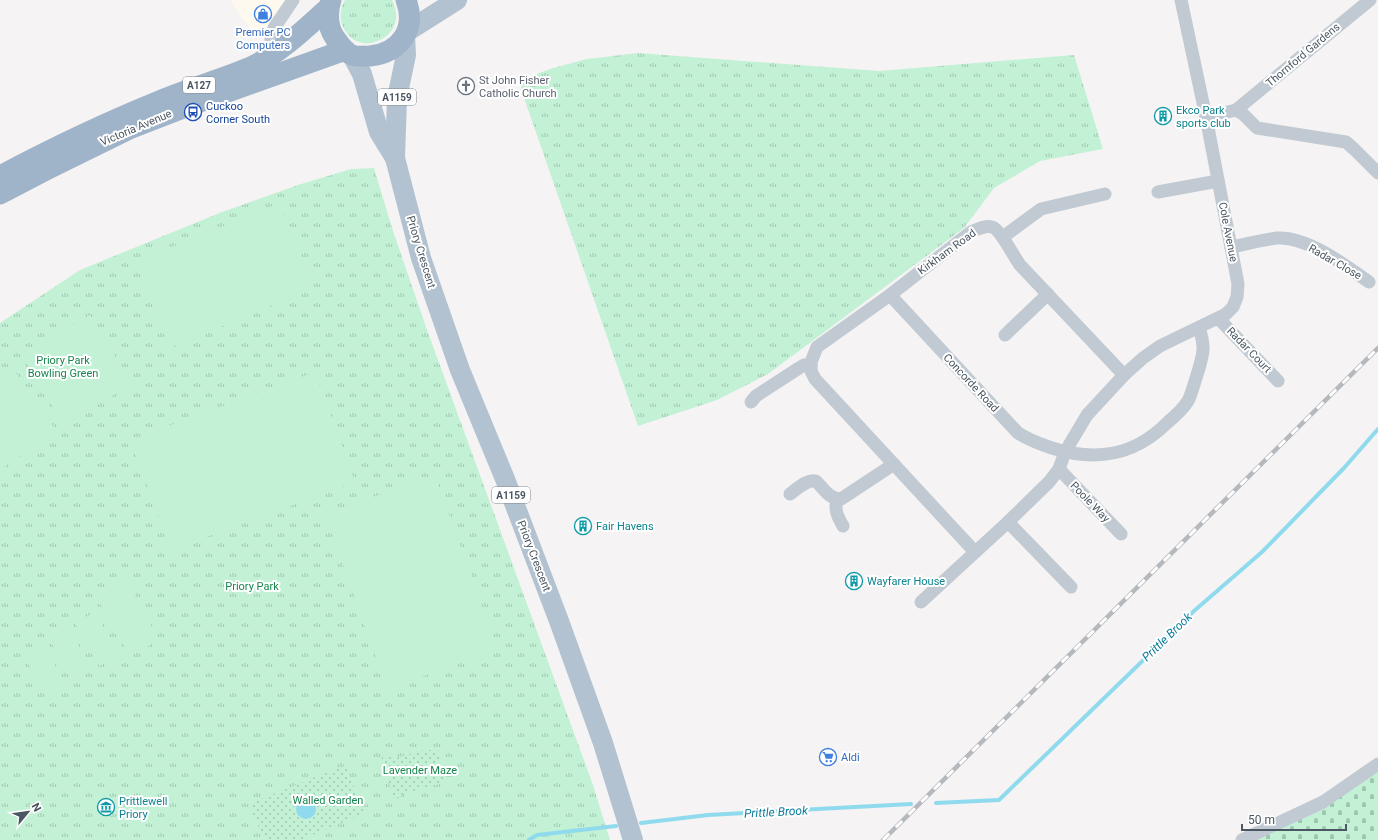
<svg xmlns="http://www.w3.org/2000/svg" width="1378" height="840" viewBox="0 0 1378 840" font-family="Roboto,sans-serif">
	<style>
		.commercial { fill: #fdf9ef }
		.grass { fill: url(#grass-tufts) }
		.cemetery { fill: url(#cemetery-stones) }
		.garden { fill: url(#garden-dots) }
		.pitch { fill: #c3f1d5 }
		.water { fill: #90daee }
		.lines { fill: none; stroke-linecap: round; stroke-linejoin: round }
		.stream { stroke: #90daee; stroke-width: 4 }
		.minor { stroke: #c1cad2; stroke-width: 13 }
		.primary { stroke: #b3c2d1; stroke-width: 20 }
		.trunk { stroke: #9fb4c9; stroke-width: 21 }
		.rail-casing { stroke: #b5b8bd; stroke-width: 4.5 }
		.rail { stroke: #fff; stroke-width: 3; stroke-dasharray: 9; stroke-linecap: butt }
		.labels { text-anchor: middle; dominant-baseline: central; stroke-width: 4; stroke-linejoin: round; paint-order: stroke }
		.shield { fill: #fff; stroke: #808990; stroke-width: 1 }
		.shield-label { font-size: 10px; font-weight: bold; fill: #4a5661 }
		.shop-label { font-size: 11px; fill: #366cbe; stroke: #fff }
		.street-label { font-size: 11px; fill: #4a5661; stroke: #fff }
		.worship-label { font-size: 11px; fill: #5b616d; stroke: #fff; text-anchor: start }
		.transit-label { font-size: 11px; fill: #164399; stroke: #fff; text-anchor: start }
		.culture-label { font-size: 11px; fill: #0d838f; stroke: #fff; text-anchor: start }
		.park-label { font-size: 11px; fill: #17864f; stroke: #fff }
		.water-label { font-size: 12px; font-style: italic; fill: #0c7c9b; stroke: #fff }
	</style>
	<defs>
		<pattern id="grass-tufts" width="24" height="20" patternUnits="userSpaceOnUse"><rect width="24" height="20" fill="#c3f1d5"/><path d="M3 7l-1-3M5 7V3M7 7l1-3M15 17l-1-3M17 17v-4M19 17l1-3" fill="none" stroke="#a0c6b0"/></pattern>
		<pattern id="cemetery-stones" width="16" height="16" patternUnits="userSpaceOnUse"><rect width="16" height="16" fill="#c3f1d5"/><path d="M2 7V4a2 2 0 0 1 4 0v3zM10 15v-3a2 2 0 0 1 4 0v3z" fill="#a0c6b0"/></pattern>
		<pattern id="garden-dots" width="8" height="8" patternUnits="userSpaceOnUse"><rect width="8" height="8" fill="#c3f1d5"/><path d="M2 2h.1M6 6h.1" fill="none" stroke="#a0c6b0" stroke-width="1.8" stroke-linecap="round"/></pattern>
	</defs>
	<rect width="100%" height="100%" fill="#f5f3f3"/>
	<!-- commercial -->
	<path class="commercial" d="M230,0H286L263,36L258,37L241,17Z"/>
	<!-- grass -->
	<g class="grass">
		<path d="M345,0H392C412,38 355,62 342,24C339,16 341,7 345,0Z"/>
		<path d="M638,53L879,71L1074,55L1103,149L1040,161L994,188L964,228L768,374L717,400L638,426L522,92L520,80L553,68L587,59Z"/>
		<path d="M374,168L393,231L426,327L593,785L610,840H0V323L80,270L222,212L298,185L351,169Z"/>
	</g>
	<!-- cemetery -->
	<path class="cemetery" d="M1378,764V840H1242Z"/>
	<!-- garden -->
	<g class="garden">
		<path d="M424,750H437L441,756L438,760L440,772L448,778L444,783L405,793L394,801L381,755L396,758Z"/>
		<path d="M345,765L365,813L300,840H264L249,804Z"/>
	</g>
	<!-- pitch -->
	<g class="pitch">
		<path d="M279,203L314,288L170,348L135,262Z"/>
		<path d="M90,315L132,384L64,425L22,356Z"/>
		<path d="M11,366L56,430L0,470V374Z"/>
		<path d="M315,372L355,482L171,550L130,440Z"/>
		<path d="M435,475L498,650L387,689L325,514Z"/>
		<path d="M126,579L159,640L130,656L96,596Z"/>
		<path d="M95,612L119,655L99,666L75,623Z"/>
		<path d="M68,627L93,670L73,681L49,638Z"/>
		<path d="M42,642L66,684L47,696L22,653Z"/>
	</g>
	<!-- water -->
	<circle class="water" cx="306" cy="809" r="10"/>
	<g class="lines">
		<!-- stream -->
		<g class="stream">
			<path d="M936,803L999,800L1194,611L1262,552L1344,468L1378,429"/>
			<path d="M641,823L708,815L911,804"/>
			<path d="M529,840L537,835L616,826"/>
		</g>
		<!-- minor -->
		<g class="minor">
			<path d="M1181,0L1206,117L1236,110L1243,114L1257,128L1346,142L1354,149L1378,173"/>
			<path d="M280,50L271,39L274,28L293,0"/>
			<path d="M1236,110L1370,0"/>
			<path d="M1158,192L1218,181"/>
			<path d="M1003,237L1041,209L1105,194"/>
			<path d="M1231,247C1246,244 1262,240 1277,238C1307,236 1345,265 1369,282"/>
			<path d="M890,295L1018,433C1029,440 1040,444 1052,448C1096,462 1134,456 1167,423C1174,417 1183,409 1188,401C1192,393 1194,384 1197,375C1203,355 1206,348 1199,328"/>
			<path d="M1219,319L1278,381"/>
			<path d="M1005,335L1048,294"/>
			<path d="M751,402L756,396L799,368L804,365H811"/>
			<path d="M1059,469L1121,534"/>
			<path d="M790,494C797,489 807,479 816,481C824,489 829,499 841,499L894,464"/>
			<path d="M837,499C834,511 838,517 843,526"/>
			<path d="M1008,522L1071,587"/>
			<path d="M975,552L815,379L811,371V362L817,347L890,295L971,232C978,229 985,225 992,227C1000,229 1014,257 1020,265L1124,375"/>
			<path d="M921,602L1008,522L1049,482L1059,469L1065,452L1087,415L1124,375L1143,358L1160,346L1226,314L1233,307L1237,297L1238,284L1206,117"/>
			<path d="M1242,840L1323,802L1378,764"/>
		</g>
		<!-- primary -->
		<g class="primary">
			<path d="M408,31L457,0"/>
			<path d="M405,36L406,55L397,98L395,158L421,258L460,370L505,479L559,621L603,743L633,840"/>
			<path d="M352,55L362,74L379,132L395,158"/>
		</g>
		<!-- trunk -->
		<g class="trunk">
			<path d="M331,0C327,13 327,26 335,38C340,44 344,52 352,55C357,57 364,56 370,56C400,53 417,29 406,0"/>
			<path d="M0,176C51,149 103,124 157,102C187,89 220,80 251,67C280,53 304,30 328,8"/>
			<path d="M0,194L48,169L129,129L191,105L345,50"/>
		</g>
		<!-- rail casing -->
		<g class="rail-casing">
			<path id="rail" d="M883,840L1378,348"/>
		</g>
		<!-- rail -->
		<use href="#rail" class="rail"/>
	</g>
	<!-- icons -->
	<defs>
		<g id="shop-ring" transform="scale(0.9)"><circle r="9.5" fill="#fff" stroke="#3f7fe0" stroke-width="1.5"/><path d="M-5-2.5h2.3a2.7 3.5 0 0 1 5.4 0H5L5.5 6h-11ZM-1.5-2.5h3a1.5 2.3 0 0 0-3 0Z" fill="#3f7fe0"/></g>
		<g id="church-ring" transform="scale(0.9)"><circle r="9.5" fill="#fff" stroke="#6b7280" stroke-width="1.5"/><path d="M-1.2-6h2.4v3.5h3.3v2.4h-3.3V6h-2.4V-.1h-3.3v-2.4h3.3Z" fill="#6b7280"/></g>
		<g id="bus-ring" transform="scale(0.9)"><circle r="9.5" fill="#fff" stroke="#1a4fb4" stroke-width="1.5"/><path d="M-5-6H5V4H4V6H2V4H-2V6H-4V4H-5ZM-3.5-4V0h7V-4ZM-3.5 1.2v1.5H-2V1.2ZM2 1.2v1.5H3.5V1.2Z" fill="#1a4fb4"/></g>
		<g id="building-ring" transform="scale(0.9)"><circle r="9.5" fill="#fff" stroke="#0f9aa8" stroke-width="1.5"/><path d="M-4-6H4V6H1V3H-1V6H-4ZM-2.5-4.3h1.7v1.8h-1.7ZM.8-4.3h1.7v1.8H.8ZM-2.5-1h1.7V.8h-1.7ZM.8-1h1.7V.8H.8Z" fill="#0f9aa8"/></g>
		<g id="supermarket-ring" transform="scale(0.9)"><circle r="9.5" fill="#fff" stroke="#3f7fe0" stroke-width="1.5"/><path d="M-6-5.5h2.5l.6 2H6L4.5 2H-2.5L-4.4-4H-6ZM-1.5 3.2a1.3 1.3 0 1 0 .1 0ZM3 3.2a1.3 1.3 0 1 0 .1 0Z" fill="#3f7fe0"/></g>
		<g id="museum-ring" transform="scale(0.9)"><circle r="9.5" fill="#fff" stroke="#0f9aa8" stroke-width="1.5"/><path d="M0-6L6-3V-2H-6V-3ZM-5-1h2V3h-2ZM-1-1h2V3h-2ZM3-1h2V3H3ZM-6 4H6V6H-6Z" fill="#0f9aa8"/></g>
	</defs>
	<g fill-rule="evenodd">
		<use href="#shop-ring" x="263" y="14"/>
		<use href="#church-ring" x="466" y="86"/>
		<use href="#bus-ring" x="193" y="112"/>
		<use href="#building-ring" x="1163" y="116"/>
		<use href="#building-ring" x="583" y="526"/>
		<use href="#building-ring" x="854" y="581"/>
		<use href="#supermarket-ring" x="828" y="757"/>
		<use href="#museum-ring" x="106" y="807"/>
	</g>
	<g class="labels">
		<!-- shield labels -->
		<g class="shield">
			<rect x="183" y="77" width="32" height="16" rx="3"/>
			<rect x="378" y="89" width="38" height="16" rx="3"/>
			<rect x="492" y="487" width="38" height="16" rx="3"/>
		</g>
		<g class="shield-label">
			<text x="199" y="85">A127</text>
			<text x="397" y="97">A1159</text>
			<text x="511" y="495">A1159</text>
		</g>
		<!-- shop labels -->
		<g class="shop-label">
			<text x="263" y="32">Premier PC<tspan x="263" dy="13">Computers</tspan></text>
			<text x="841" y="757" text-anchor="start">Aldi</text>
		</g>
		<!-- street labels -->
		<g class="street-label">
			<text transform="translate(1303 55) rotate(-40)">Thornford Gardens</text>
			<text transform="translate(136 128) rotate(-23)">Victoria Avenue</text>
			<text transform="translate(1228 232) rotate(79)">Cole Avenue</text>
			<text transform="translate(421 252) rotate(73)">Priory Crescent</text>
			<text transform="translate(947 252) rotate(-36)">Kirkham Road</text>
			<text transform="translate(1335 262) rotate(30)">Radar Close</text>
			<text transform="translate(1249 350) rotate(46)">Radar Court</text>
			<text transform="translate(971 383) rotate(47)">Concorde Road</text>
			<text transform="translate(1090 502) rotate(46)">Poole Way</text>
			<text transform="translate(534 556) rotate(69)">Priory Crescent</text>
		</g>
		<!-- worship labels -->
		<g class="worship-label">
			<text x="479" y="80">St John Fisher<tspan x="479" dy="13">Catholic Church</tspan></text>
		</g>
		<!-- transit labels -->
		<g class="transit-label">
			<text x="206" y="106">Cuckoo<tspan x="206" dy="13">Corner South</tspan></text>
		</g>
		<!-- culture labels -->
		<g class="culture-label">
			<text x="1176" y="110">Ekco Park<tspan x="1176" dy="13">sports club</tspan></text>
			<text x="596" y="526">Fair Havens</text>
			<text x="867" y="581">Wayfarer House</text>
			<text x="119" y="801">Prittlewell<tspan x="119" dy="13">Priory</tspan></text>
		</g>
		<!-- park labels -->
		<g class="park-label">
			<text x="63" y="360">Priory Park<tspan x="63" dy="13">Bowling Green</tspan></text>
			<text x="252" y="586">Priory Park</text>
			<text x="420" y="770">Lavender Maze</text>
			<text x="328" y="800">Walled Garden</text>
		</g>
		<!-- water labels -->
		<g class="water-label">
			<text transform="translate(1167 637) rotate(-44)">Prittle Brook</text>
			<text transform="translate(776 812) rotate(-3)">Prittle Brook</text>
		</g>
	</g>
	<!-- north arrow -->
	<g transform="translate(28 812) rotate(61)" stroke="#ffffff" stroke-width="3" paint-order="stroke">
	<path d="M0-3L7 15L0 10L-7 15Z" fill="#4a5661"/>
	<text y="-6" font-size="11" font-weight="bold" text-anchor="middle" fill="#4a5661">N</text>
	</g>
	<!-- scale -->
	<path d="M1242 824v6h104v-6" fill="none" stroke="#4a5661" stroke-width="2"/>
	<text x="1248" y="824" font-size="12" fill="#4a5661" stroke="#ffffff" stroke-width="3" paint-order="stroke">50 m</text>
</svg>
